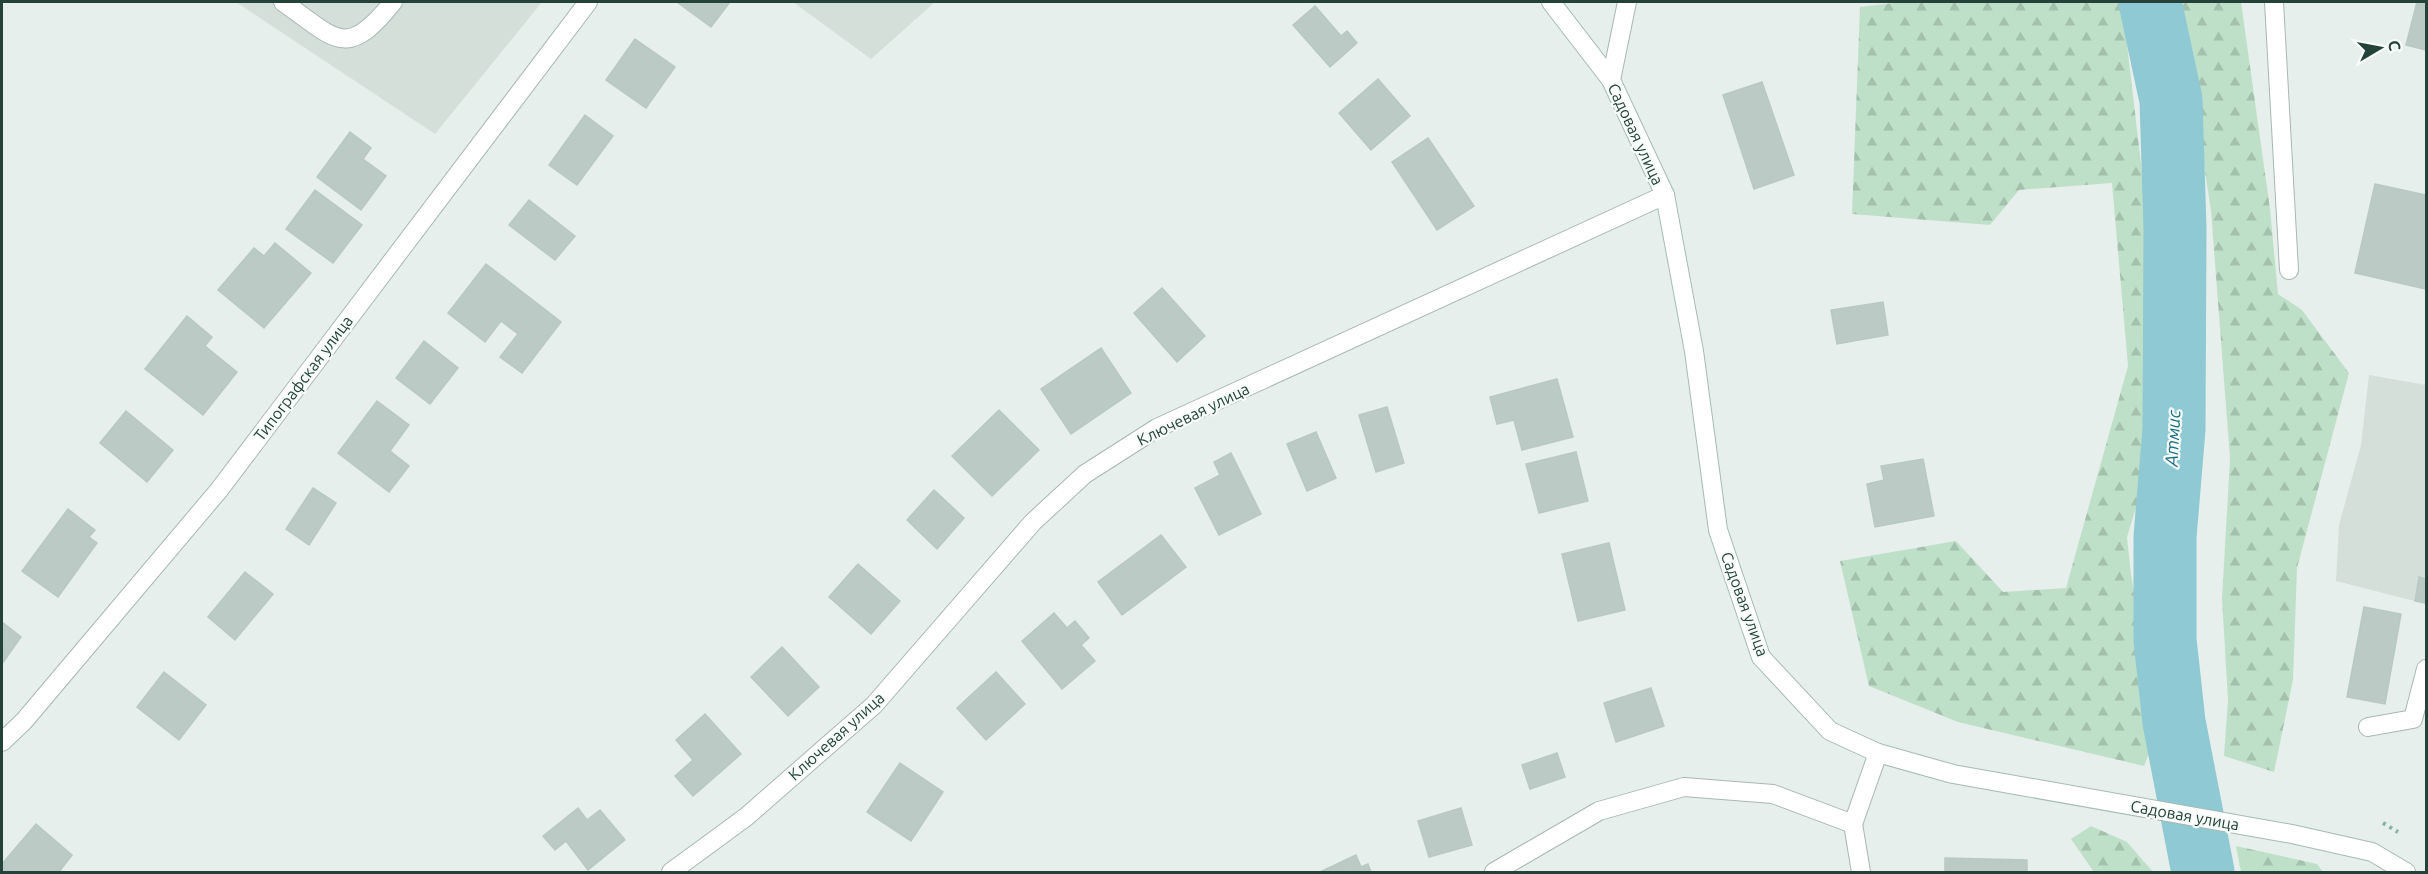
<svg xmlns="http://www.w3.org/2000/svg" width="2428" height="874" viewBox="0 0 2428 874" font-family="Ubuntu,sans-serif">
	<style>
		.built { fill: #d4dfda }
		.forest { fill: url(#forest-firs) }
		.lines { fill: none; stroke-linecap: round; stroke-linejoin: round }
		.river { stroke: #8ec9d4; stroke-width: 63 }
		.building { fill: #bbcac4; stroke: #b8c9c2; stroke-width: 1.5 }
		.service-casing { stroke: #a8b8b2; stroke-width: 20 }
		.minor-casing { stroke: #a8b8b2; stroke-width: 20 }
		.secondary-casing { stroke: #a4bbb3; stroke-width: 20 }
		.path { stroke: #86b3a5; stroke-width: 4; stroke-dasharray: 3 4.5; stroke-linecap: butt }
		.service { stroke: #fff; stroke-width: 18 }
		.minor { stroke: #fff; stroke-width: 18 }
		.secondary { stroke: #fff; stroke-width: 18 }
		.labels { text-anchor: middle; dominant-baseline: central; stroke-width: 4.5; stroke-linejoin: round; paint-order: stroke }
		.street-label { font-size: 16px; fill: #24423a; stroke: #f7fbf9 }
		.water-label { font-size: 18px; font-style: italic; fill: #1c6f80; stroke: #f7fbf9 }
	</style>
	<defs>
		<pattern id="forest-firs" width="22" height="20" patternUnits="userSpaceOnUse" patternTransform="scale(1.5)"><rect width="22" height="20" fill="#bfe0c8"/><path d="M5 1l3.5 6h-7zM16 11l3.5 6h-7z" fill="#a4c1ad"/></pattern>
	</defs>
	<rect width="100%" height="100%" fill="#e6efeb"/>
	<!-- built -->
	<g class="built">
		<path d="M236,2H542L435,134Z"/>
		<path d="M793,2H935L871,59Z"/>
		<path d="M2369,375L2426,385V604L2336,581L2339,525L2361,445Z"/>
	</g>
	<!-- forest -->
	<g class="forest">
		<path d="M1901,2H2122L2151,249L2161,394L2153,452L2127,537L2131,575L2160,725L2144,766L1958,722L1869,686L1840,561L1956,541L2003,592L2066,588L2128,366L2112,183L2019,190L1990,225L1852,214L1860,7Z"/>
		<path d="M2179,2H2241L2270,209L2278,294L2302,310L2349,373L2297,568L2293,680L2274,772L2224,756L2228,700L2222,599L2230,458L2211,211Z"/>
		<path d="M2091,826L2127,842L2153,872H2094L2071,839Z"/>
		<path d="M2236,846L2317,864L2323,872H2241Z"/>
	</g>
	<g class="lines">
		<!-- river -->
		<path class="river" d="M2150,2L2171,100L2175,229L2174,429L2165,537V640L2174,722L2203,872"/>
	</g>
	<!-- building -->
	<g class="building">
		<path d="M677,2H730L711,27Z"/>
		<path d="M2417,2H2426V50L2406,45Z"/>
		<path d="M1315,6L1341,36L1347,31L1357,43L1330,67L1293,25Z"/>
		<path d="M635,39L675,67L646,108L606,80Z"/>
		<path d="M1378,79L1410,116L1371,150L1339,113Z"/>
		<path d="M1762,82L1794,175L1754,189L1723,95Z"/>
		<path d="M585,115L613,136L577,185L549,165Z"/>
		<path d="M350,132L371,148L363,159L386,176L361,210L317,177Z"/>
		<path d="M1428,138L1474,206L1437,230L1392,162Z"/>
		<path d="M2375,184L2426,195V289L2355,273Z"/>
		<path d="M315,190L362,225L333,263L286,229Z"/>
		<path d="M529,200L575,236L555,260L509,225Z"/>
		<path d="M275,243L311,273L264,328L218,290L254,248L264,256Z"/>
		<path d="M486,264L561,322L522,373L500,357L518,334L501,321L485,342L448,313Z"/>
		<path d="M1162,288L1205,336L1177,362L1134,313Z"/>
		<path d="M1883,302L1888,335L1837,344L1831,310Z"/>
		<path d="M187,316L212,337L205,346L237,372L203,415L145,369Z"/>
		<path d="M424,341L458,368L430,404L396,378Z"/>
		<path d="M1101,348L1131,393L1071,434L1041,389Z"/>
		<path d="M1557,379L1573,437L1522,450L1514,420L1497,424L1490,397Z"/>
		<path d="M377,401L409,425L390,451L409,466L389,492L338,453Z"/>
		<path d="M1387,407L1404,463L1376,472L1359,415Z"/>
		<path d="M999,410L1039,450L992,496L952,456Z"/>
		<path d="M126,411L173,450L147,482L100,443Z"/>
		<path d="M1316,432L1336,478L1307,491L1287,444Z"/>
		<path d="M1576,452L1588,501L1539,513L1526,464Z"/>
		<path d="M1231,453L1261,514L1219,535L1195,488L1220,475L1214,462Z"/>
		<path d="M1923,459L1934,516L1875,527L1867,484L1884,480L1881,466Z"/>
		<path d="M313,488L336,503L309,545L286,529Z"/>
		<path d="M934,490L964,518L937,549L907,520Z"/>
		<path d="M68,509L95,530L89,537L97,543L58,597L22,571Z"/>
		<path d="M1161,535L1186,567L1122,615L1098,582Z"/>
		<path d="M1609,543L1625,610L1578,621L1562,554Z"/>
		<path d="M858,564L900,601L871,634L829,597Z"/>
		<path d="M245,572L273,594L235,640L208,617Z"/>
		<path d="M2419,577L2426,579V603L2415,601Z"/>
		<path d="M2364,607L2401,614L2385,704L2347,697Z"/>
		<path d="M1054,613L1067,628L1075,621L1089,638L1081,645L1095,661L1062,689L1022,641Z"/>
		<path d="M2,622L21,637L2,664Z"/>
		<path d="M782,647L819,687L788,716L751,677Z"/>
		<path d="M164,672L206,705L179,740L137,707Z"/>
		<path d="M996,672L1025,704L986,740L957,708Z"/>
		<path d="M1651,688L1664,726L1616,742L1604,703Z"/>
		<path d="M705,714L741,754L693,796L675,776L693,760L676,740Z"/>
		<path d="M1557,753L1565,777L1530,789L1522,765Z"/>
		<path d="M900,763L943,792L911,841L867,812Z"/>
		<path d="M578,808L587,820L600,810L625,840L588,870L566,841L555,850L543,836Z"/>
		<path d="M1461,808L1472,845L1429,857L1418,821Z"/>
		<path d="M36,824L72,855L59,872H2V864Z"/>
		<path d="M1356,855L1361,867L1368,864L1371,872H1320Z"/>
		<path d="M1945,858L2027,860V872H1945Z"/>
	</g>
	<g class="lines">
		<!-- service casing -->
		<g class="service-casing">
			<g id="service">
				<path d="M283,2C336,39 346,61 393,2"/>
				<path d="M2274,2L2289,270"/>
				<path d="M2368,727L2413,719L2426,669"/>
			</g>
		</g>
		<!-- minor casing -->
		<g class="minor-casing">
			<g id="minor">
				<path d="M1611,80L1627,2"/>
				<path d="M2,742L24,721L219,490L588,2"/>
				<path d="M1853,824L1861,872"/>
				<path d="M671,872L746,817L874,705L1033,522L1085,474L1157,428L1665,195"/>
				<path d="M1494,872L1599,811L1684,787L1773,794L1853,824L1878,753"/>
			</g>
		</g>
		<!-- secondary casing -->
		<g class="secondary-casing">
			<path id="secondary" d="M1551,2L1611,80L1665,195L1694,351L1718,530L1761,657L1830,731L1878,753L1953,774L2292,834L2372,852L2406,872"/>
		</g>
		<!-- path -->
		<path class="path" d="M2383,823L2398,832"/>
		<!-- service -->
		<use href="#service" class="service"/>
		<!-- minor -->
		<use href="#minor" class="minor"/>
		<!-- secondary -->
		<use href="#secondary" class="secondary"/>
	</g>
	<g class="labels">
		<!-- street labels -->
		<g class="street-label">
			<text transform="translate(1636 134) rotate(65)">Садовая улица</text>
			<text transform="translate(303 378) rotate(-53)">Типографская улица</text>
			<text transform="translate(1193 414) rotate(-26)">Ключевая улица</text>
			<text transform="translate(1745 604) rotate(70)">Садовая улица</text>
			<text transform="translate(836 736) rotate(-42)">Ключевая улица</text>
			<text transform="translate(2185 815) rotate(10)">Садовая улица</text>
		</g>
		<!-- water labels -->
		<g class="water-label">
			<text transform="translate(2172 438) rotate(-87)">Атмис</text>
		</g>
	</g>
	<!-- border -->
	<rect width="2428" height="874" fill="none" stroke="#24423a" stroke-width="6"/>
	<!-- north arrow -->
	<g transform="translate(2380 48) rotate(80)" stroke="#f7fbf9" stroke-width="4.5" paint-order="stroke">
	<path d="M0-4.5L10 22L0 15L-10 22Z" fill="#24423a"/>
	<text y="-9" font-size="16" font-weight="bold" text-anchor="middle" fill="#24423a">С</text>
	</g>
</svg>
